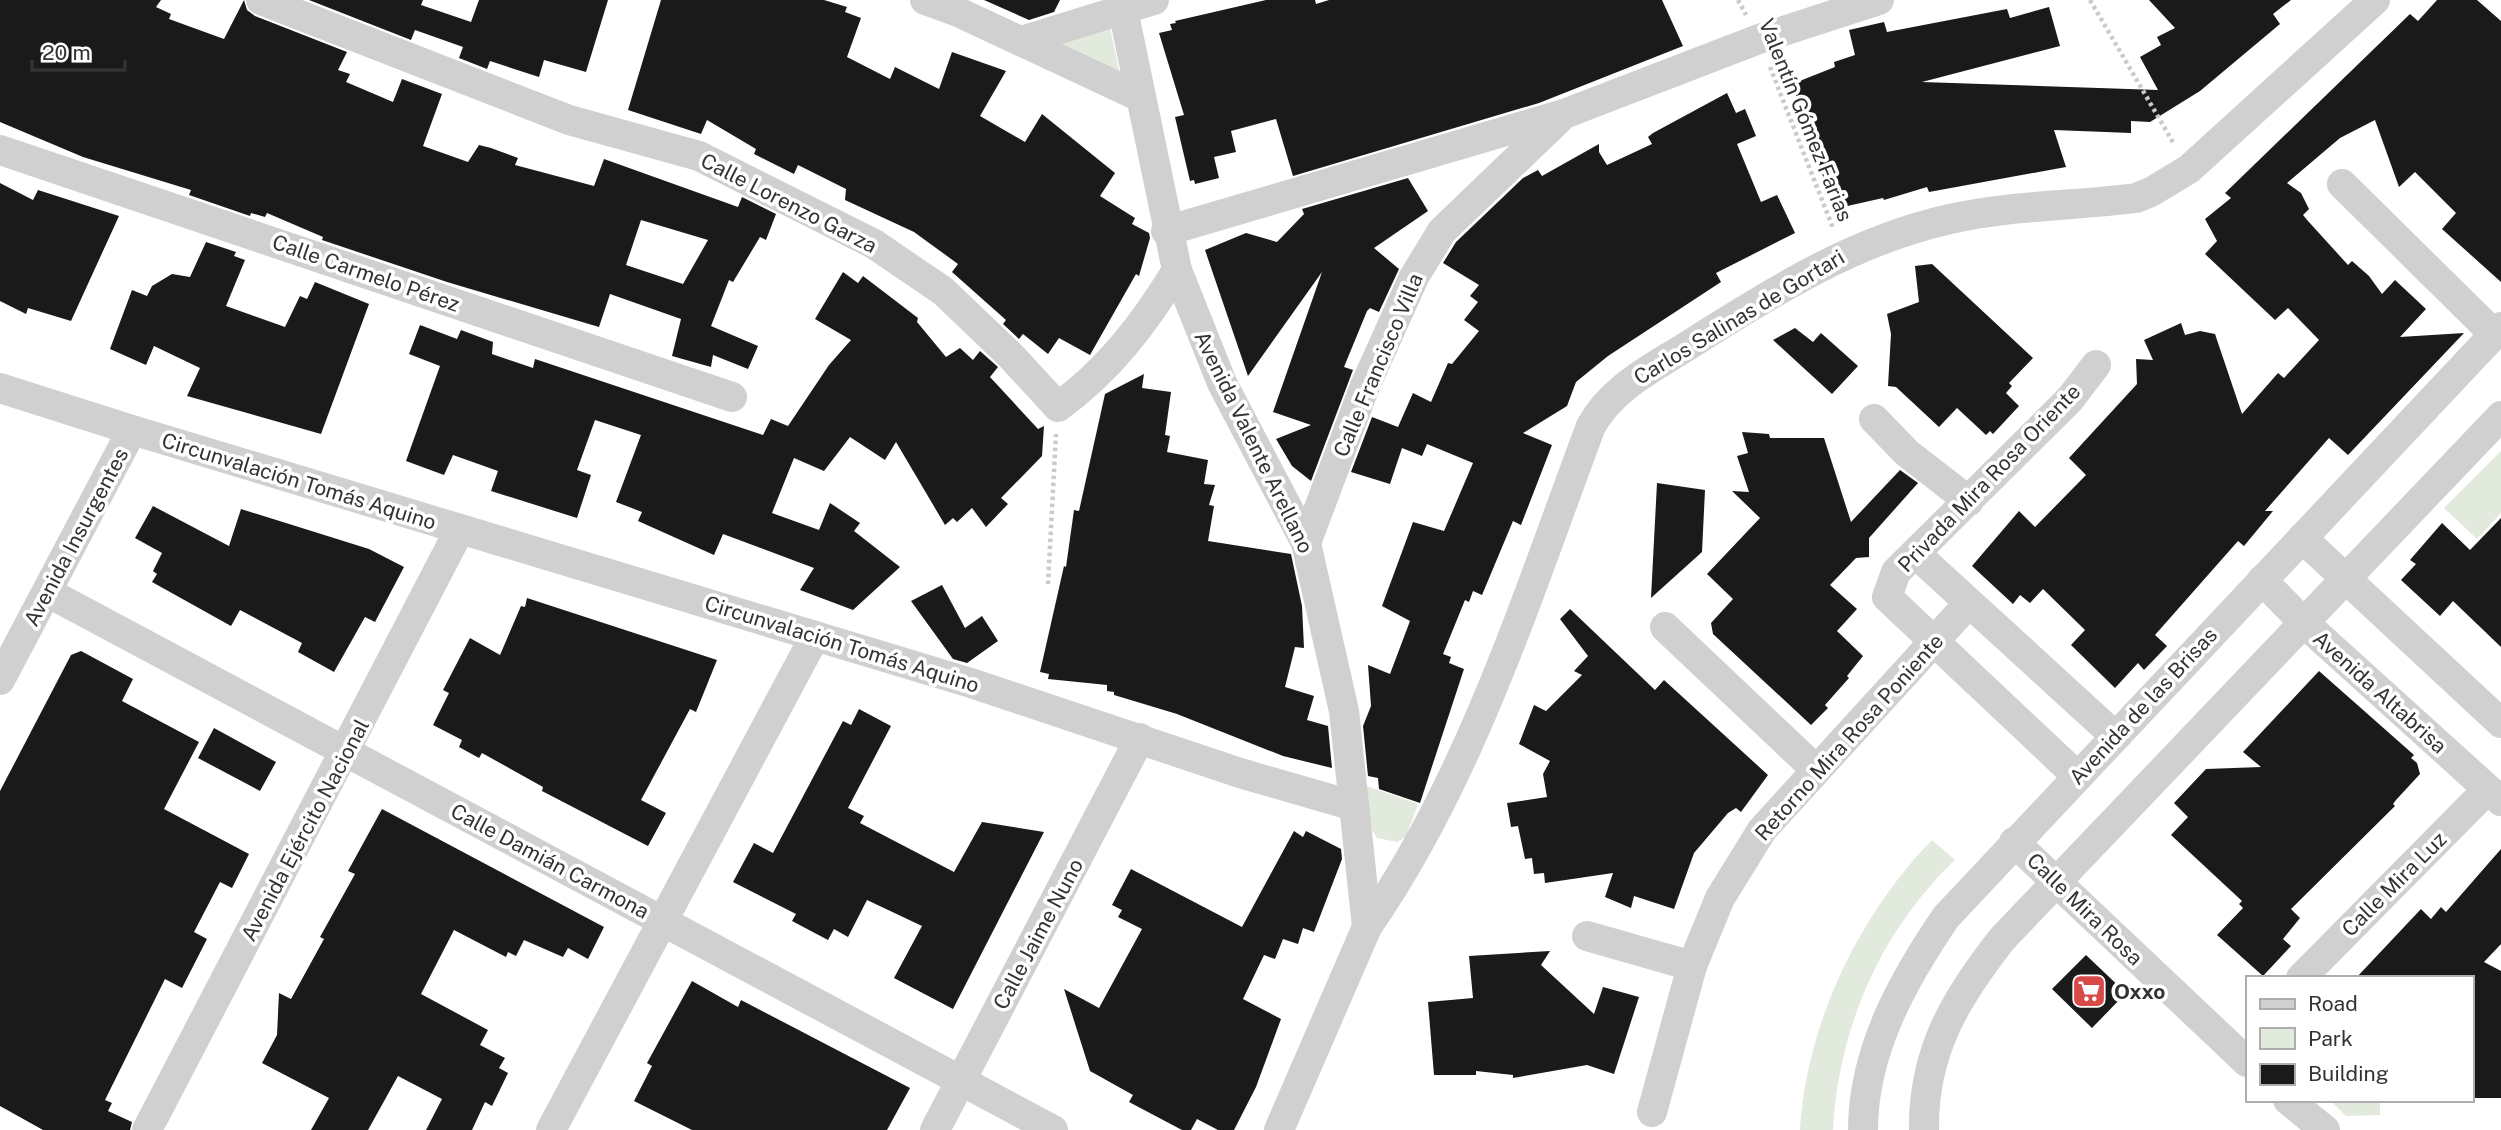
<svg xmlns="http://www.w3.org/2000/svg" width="2501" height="1130" viewBox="0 0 2501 1130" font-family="'Public Sans',sans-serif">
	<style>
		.green { fill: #e2e9dd }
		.building { fill: #1a1a1a; fill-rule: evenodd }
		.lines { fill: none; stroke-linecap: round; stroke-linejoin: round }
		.path { stroke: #cacaca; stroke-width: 4.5; stroke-dasharray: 3.5 3.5; stroke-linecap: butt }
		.minor { stroke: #d0d0d0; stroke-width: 30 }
		.labels { text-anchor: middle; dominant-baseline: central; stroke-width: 7; stroke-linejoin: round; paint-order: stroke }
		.street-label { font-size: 21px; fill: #333; stroke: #fff }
		.poi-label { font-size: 21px; font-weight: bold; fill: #333; stroke: #fff; text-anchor: start }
	</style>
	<rect width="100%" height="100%" fill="#fff"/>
	<!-- green -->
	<g class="green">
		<path d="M1110,27L1120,75L1054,43Z"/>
		<path d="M2501,451V513L2477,539L2444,508Z"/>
		<path d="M1364,785L1418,804L1406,837L1397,842L1377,838L1369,825Z"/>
		<path d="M1932,840L1955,860C1881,930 1838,1029 1833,1130H1800C1806,1024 1859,915 1932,840Z"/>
		<path d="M2330,1100H2380V1115L2346,1116Z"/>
	</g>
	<!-- building -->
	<g class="building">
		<path d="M0,0H161L156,7L171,14L169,19L224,39L244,0L247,10L255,16L347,52L338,70L350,74L346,82L393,102L402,79L442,94L423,146L468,162L479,145L491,148L518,158L515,165L594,186L604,159L738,207L742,197L776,214L766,240L760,237L733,282L729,280L711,326L758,346L748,369L713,355L711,367L672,356L681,319L610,294L599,327L447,282L322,240L323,237L267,213L265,217L251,213L250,216L189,195L191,190L83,157L0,122ZM641,220L708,240L683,284L626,265Z"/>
		<path d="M309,0H423L421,5L471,22L479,0H608L586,72L544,60L539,77L490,61L487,69L459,58L463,47L415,30L411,40Z"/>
		<path d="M661,0H824L847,7L845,12L861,18L847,57L890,79L895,67L939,89L952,52L1006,71L980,116L1025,142L1042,114L1115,173L1100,196L1135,218L1132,224L1149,233L1150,238L1139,276L1136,274L1090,355L1059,338L1048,354L1023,334L1019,339L1003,324L1006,320L952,272L958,264L914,232L845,200L846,189L798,165L794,174L754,154L756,149L707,120L701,134L628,110Z"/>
		<path d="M984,0H1060L1054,12L1029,20Z"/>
		<path d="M1266,0H1315L1316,4L1329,0H1662L1683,46L1539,103L1293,176L1276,119L1231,131L1236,152L1214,157L1219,178L1195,184L1194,180L1190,181L1175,117L1184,115L1159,33L1172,30L1170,24L1176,23L1175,21Z"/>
		<path d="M2149,0H2291L2273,14L2280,24L2200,91L2150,122L2131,121V133L2054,130L2066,167L1929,192L1927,187L1884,200L1883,198L1834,209L1792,84L1835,67L1834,62L1855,55L1849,30L1884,22L1887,32L2007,9L2010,18L2049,7L2060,46L1922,82L2158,90L2140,57L2161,45L2157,37L2175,28Z"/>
		<path d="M2437,0H2477L2501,21V282L2442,229L2456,213L2415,172L2399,187L2375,120L2340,138L2287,183L2301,193L2309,209L2303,215L2308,221L2348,265L2352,261L2369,276L2382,294L2395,280L2426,309L2400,337L2464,333L2348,455L2329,438L2265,511H2273L2244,546L2238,541L2155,635L2167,646L2144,670L2138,663L2115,688L2071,645L2085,630L2043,589L2030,603L2020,595L2013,604L1972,566L2019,511L2035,527L2086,475L2069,458L2137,384L2136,359L2153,360L2144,340L2181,323L2185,335L2200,331L2215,334L2242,414L2278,373L2284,378L2319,340L2288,308L2275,320L2205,254L2217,241L2205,219L2231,198L2225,193L2410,14L2418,21Z"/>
		<path d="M1727,93L1736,113L1745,109L1756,136L1737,144L1761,202L1777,195L1795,233L1716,273L1721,282L1608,356L1576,382L1567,406L1523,433L1552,445L1521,525L1513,521L1482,595L1473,591L1469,602L1465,600L1443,654L1451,657L1449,663L1464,669L1420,803L1379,789L1378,778L1368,776L1363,726L1371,706L1368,665L1390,674L1410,621L1382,606L1413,522L1444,531L1473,463L1427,444L1422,456L1402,448L1390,484L1351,472L1372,417L1398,427L1413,393L1431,402L1448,363L1452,364L1479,331L1464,320L1478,302L1470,296L1479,285L1443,263L1456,242L1523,178L1538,170L1542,176L1599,144V152L1607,165L1652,144L1648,137L1653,133Z"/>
		<path d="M1408,178L1428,211L1374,248L1399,269L1379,312L1370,308L1367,311L1344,367L1353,370L1311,481L1292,466L1276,439L1311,425L1273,412L1322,272L1248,376L1205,250L1246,233L1277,242L1304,214L1302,209Z"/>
		<path d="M0,183L33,200L38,190L119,216L71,321L28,308L26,314L0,301Z"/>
		<path d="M206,242L236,252L234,256L245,260L226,306L285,327L300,296L307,299L315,282L369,304L321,434L187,396L200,368L154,346L146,365L110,349L132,290L147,296L152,286L172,274L190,277Z"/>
		<path d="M1932,264L2033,358L2009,383L2012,386L2006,393L2019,406L1993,434L1990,431L1986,435L1957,408L1939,427L1896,387L1888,386L1891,334L1887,314L1919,302L1915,266Z"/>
		<path d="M843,272L858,283L863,276L918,318L917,322L946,357L960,348L973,360L980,351L998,367L990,377L1038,429L1044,426L1042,456L1001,498L1008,504L986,527L972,508L957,522L953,518L945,525L896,442L885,460L850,437L824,471L794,458L772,513L819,530L830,503L860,523L854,531L900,567L853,610L800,590L814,568L723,534L714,555L638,521L642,512L616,502L641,435L595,420L577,470L591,475L577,518L491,491L498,471L453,455L444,475L406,461L440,366L409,354L420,325L457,339L461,330L493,342L492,354L533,368L535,359L763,435L771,419L788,426L829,365L851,340L815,319Z"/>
		<path d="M1795,328L1813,342L1821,333L1858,366L1832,394L1773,340Z"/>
		<path d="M1144,374L1142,388L1171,392L1165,435L1170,436L1167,452L1208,460L1204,484L1215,485L1209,505L1214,506L1208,541L1291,554L1302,606L1304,648L1295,647L1285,687L1314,696L1307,720L1328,726L1332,768L1283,756L1177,714L1114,695V692L1107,691V685L1048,679L1049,674L1040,672L1064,566L1066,567L1074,510L1079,511L1105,394Z"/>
		<path d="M1742,432L1769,434L1770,438H1824L1851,522L1900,470L1918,483L1869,538V557L1856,558L1830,585L1857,609L1837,631L1863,656L1847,676L1849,678L1825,705L1828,708L1811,725L1713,634L1711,623L1733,599L1707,574L1760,518L1732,491L1749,492L1737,456L1748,453Z"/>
		<path d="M1657,483L1705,490L1702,552L1651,598Z"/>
		<path d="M153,506L229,546L241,509L369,549L404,567L375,622L365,617L334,672L298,652L302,643L240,610L231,626L152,582L157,574L153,571L162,553L135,538Z"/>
		<path d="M2501,518V647L2453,601L2440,616L2401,580L2416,564L2410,560L2442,523L2470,550Z"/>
		<path d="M942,585L965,628L982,616L998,641L967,663L953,659L911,601Z"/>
		<path d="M527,598L717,660L696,712L690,709L641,800L666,813L648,846L542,791L543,787L482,753L479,758L459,747L462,740L433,725L449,693L443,690L470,638L500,655L521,606L525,607Z"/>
		<path d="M1570,609L1655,690L1664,680L1768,775L1741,812L1736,808L1728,813L1694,853L1674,909L1634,896L1631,908L1605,897L1613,873L1545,883L1544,873L1534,874L1532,858L1525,859L1518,826L1511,827L1507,803L1547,797L1543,774L1550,761L1519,744L1534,705L1546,711L1582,675L1574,671L1588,656L1560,619Z"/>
		<path d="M81,651L133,679L122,701L199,742L164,809L249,854L232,888L220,882L194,932L207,939L182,988L165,979L105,1100L112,1103L108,1111L132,1122L130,1130H43L0,1106V791L71,655Z"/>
		<path d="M2319,671L2414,755L2411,758L2417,763L2420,774L2396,800L2393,804L2395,806L2291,909L2300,918L2283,939L2291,946L2263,976L2217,935L2243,908L2239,904L2242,901L2171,835L2188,817L2174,803L2206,769L2261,767L2243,752Z"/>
		<path d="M859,709L891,726L848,808L864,816L860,823L954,872L982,822L1044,832L953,1009L894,978L922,926L867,900L848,937L834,929L828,940L792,921L796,914L733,882L754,843L773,853L843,721L851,725Z"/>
		<path d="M214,728L276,762L260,791L198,758Z"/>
		<path d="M382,809L604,927L588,959L568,948L563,957L524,940L516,956L508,952L506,957L454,930L421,994L488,1030L480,1045L505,1058L499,1068L508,1073L492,1106L485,1102L472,1130H426L442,1099L398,1076L368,1130H311L329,1098L262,1063L277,1035L279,993L291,999L324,939L320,937L355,874L348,871Z"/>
		<path d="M1294,831L1303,837L1306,831L1341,849L1342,859L1314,932L1303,928L1298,944L1283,939L1275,959L1264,955L1243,999L1281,1019L1256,1087L1234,1130H1218L1197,1119L1191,1130H1182L1129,1102L1133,1095L1090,1071L1064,989L1099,1008L1142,929L1118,917L1122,910L1112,905L1131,869L1242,927Z"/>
		<path d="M2501,849V944L2484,962L2501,971V1098H2471V978H2356L2421,909L2431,919L2441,907L2446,912Z"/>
		<path d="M1550,951L1541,965L1594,1014L1603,987L1639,997L1614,1074L1587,1065L1513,1078V1075L1476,1071V1075H1434L1428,1002L1473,998L1469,956Z"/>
		<path d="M2086,955L2126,993L2092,1028L2052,989Z"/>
		<path d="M692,981L738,1007L741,1000L910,1088L887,1130H692L634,1101L652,1066L647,1063Z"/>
	</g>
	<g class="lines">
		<!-- path -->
		<g class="path">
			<path d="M1738,0L1746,15"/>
			<path d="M2090,0L2174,144"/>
			<path d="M1770,67L1833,228"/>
			<path d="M1048,584L1056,434"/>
		</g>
		<!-- minor -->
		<g class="minor">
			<path d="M261,0L569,120L699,156L874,244L943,291L1011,356L1058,407C1109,370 1144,324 1177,270"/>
			<path d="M925,0L958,12L1138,96"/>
			<path d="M1121,0L1177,270L1222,383L1306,543L1344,711L1367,927L1279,1130"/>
			<path d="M1021,41L1154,0"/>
			<path d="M0,150L732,397"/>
			<path d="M2342,184L2494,334"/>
			<path d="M1166,231L1564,114L1759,39L1879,0"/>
			<path d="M0,388L132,430L971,683L1240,773L1354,806"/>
			<path d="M1874,419L1907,453L1969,501"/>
			<path d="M2302,538L2501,723"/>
			<path d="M1306,543L1365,386L1414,277L1442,231L1559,119"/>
			<path d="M1916,554L2115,736"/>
			<path d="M2262,580L2303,622L2501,801"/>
			<path d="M47,592L1053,1130"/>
			<path d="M1665,627L1815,769"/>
			<path d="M0,680L132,430"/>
			<path d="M2077,776L1887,597L1896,572L2070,399L2096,365"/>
			<path d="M2014,842L2247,1062"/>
			<path d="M1367,927C1471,777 1527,596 1591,426C1613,386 1655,367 1692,343C1774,291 1855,240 1950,219C2011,205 2075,206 2136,198L2151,192L2189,169L2375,0"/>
			<path d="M1587,936L1692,966"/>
			<path d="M2301,978L2487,790"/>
			<path d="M2288,1100L2325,1130"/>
			<path d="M1652,1112L1692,966L1720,898L1762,830L1969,603"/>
			<path d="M147,1130L460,529"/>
			<path d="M551,1130L815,636"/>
			<path d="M935,1130L1140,738"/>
			<path d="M1863,1130C1863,1051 1903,980 1946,917L2501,327"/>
			<path d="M1924,1130C1923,1052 1955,999 2002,939L2501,416"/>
		</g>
	</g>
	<!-- icons -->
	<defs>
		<g id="supermarket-square" transform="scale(1.75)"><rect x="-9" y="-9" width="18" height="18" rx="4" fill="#d84a47" stroke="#fff"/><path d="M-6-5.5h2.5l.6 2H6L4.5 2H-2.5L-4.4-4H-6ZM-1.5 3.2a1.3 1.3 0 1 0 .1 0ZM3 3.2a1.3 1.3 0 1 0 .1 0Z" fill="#fff"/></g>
	</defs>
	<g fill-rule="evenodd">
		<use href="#supermarket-square" x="2089" y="991"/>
	</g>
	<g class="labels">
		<!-- street labels -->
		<g class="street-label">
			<text transform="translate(1806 120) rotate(68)">Valentín Gómez Farias</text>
			<text transform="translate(789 203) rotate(27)">Calle Lorenzo Garza</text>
			<text transform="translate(366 273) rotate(19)">Calle Carmelo Pérez</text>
			<text transform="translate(1739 317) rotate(-31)">Carlos Salinas de Gortari</text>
			<text transform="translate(1378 365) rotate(-67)">Calle Francisco Villa</text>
			<text transform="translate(1254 442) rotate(64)">Avenida Valente Arellano</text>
			<text transform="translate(1989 478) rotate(-46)">Privada Mira Rosa Oriente</text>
			<text transform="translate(299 481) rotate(17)">Circunvalación Tomás Aquino</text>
			<text transform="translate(76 537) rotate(-62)">Avenida Insurgentes</text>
			<text transform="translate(842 644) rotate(17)">Circunvalación Tomás Aquino</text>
			<text transform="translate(2380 692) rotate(42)">Avenida Altabrisa</text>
			<text transform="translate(2143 706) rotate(-47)">Avenida de las Brisas</text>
			<text transform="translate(1849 737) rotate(-48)">Retorno Mira Rosa Poniente</text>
			<text transform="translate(305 830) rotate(-62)">Avenida Ejército Nacional</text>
			<text transform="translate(550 861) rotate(28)">Calle Damián Carmona</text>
			<text transform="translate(2394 884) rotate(-45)">Calle Mira Luz</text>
			<text transform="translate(2085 909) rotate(44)">Calle Mira Rosa</text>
			<text transform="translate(1038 934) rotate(-62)">Calle Jaime Nuno</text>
		</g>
		<!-- poi labels -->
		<g class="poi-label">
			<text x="2114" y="991">Oxxo</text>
		</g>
	</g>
	<!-- legend -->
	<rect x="2246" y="976" width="228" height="126" fill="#ffffff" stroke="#adadad" stroke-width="2"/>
	<rect x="2260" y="999" width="35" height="10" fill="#d0d0d0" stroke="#adadad" stroke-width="2"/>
	<text x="2308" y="1011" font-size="21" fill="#333333">Road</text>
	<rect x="2260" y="1028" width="35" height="21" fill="#e2e9dd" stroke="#adadad" stroke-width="2"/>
	<text x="2308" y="1046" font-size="21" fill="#333333">Park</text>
	<rect x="2260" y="1064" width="35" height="21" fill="#1a1a1a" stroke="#adadad" stroke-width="2"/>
	<text x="2308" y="1081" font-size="21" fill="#333333">Building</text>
	<!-- scale -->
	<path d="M32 60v10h93v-10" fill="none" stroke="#333333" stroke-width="3.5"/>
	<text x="42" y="60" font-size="21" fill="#333333" stroke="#ffffff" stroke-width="5" paint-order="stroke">20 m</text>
</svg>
